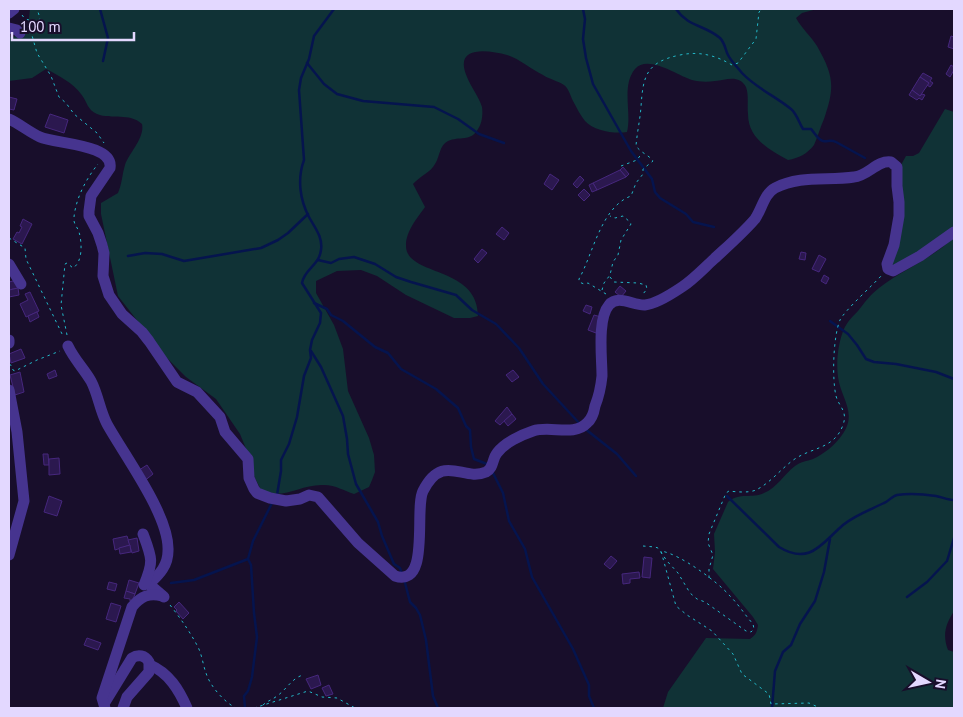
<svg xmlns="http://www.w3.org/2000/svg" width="963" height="717" viewBox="0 0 963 717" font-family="'PT Sans',sans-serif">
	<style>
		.green { fill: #103236 }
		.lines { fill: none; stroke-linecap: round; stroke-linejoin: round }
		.stream { stroke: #05144e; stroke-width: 2.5 }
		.building { fill: #2b184f; stroke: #46277d }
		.path { stroke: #22b9c9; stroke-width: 1; stroke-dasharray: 2.5 4; stroke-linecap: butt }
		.minor { stroke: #46348f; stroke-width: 11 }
	</style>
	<rect width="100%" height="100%" fill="#180e2b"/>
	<!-- green -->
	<g class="green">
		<path d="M30,9H817L802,13L796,18C802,29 811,36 817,46C834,76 835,87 824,119C820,128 818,136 814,145C807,154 799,158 788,160C769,150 748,138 748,114C747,106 749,95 746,87C739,74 726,80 715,81C708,82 699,82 692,80C678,76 648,54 635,69C621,86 632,113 627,132C614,134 594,131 585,121C580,115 577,108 573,101C570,95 569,89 564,85C558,81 549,79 543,75C532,70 518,58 507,55C488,50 453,45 467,77C471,87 479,97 482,107C483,114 482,124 478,129C471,142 459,136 448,141C439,146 440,156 435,164C431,172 420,176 413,184L425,207C418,217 406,231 406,245C405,277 478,265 478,316L470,318H454L406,295L377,276L361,270L337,271L316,281V293L334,325L343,349L348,391L369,438L374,455L375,472L372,480L369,487L354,494C344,491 336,485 324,485C300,484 288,499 262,492L254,476L247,451L240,434L216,399L186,377L165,356L118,296L101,214V203L118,193C122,184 122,175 125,165C129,153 145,138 142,124C129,112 112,120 97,114C87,110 87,101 81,94C73,83 58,75 46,69L32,78L9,81V37C29,36 28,26 30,9Z"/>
		<path d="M945,109L954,112V227L910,259L891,266L901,165L906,156H913L919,153Z"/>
		<path d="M954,237V611C946,624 942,634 948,650L954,652V708H663L668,692L706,638L750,639C756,635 757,632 758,625L753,617L713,569L715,552L714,534L728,502C739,492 752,499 764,493C777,488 784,474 795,466C800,462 807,461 813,459C824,454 835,445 842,435C858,413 841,399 838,377C836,362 838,343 844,329C847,322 853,316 858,311C864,303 871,294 879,288C903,269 932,259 954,237Z"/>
	</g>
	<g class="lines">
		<!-- stream -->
		<g class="stream">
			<path d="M100,9L108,38L103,61"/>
			<path d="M583,9L585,19L583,39L586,58L593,84L631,151L652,179L655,192L660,198L686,214L693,222L714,227"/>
			<path d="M676,9C688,27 705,25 720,38C725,43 725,49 728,55C731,61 738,68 742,73C756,88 775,96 791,109C797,114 799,123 803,129H811C814,132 818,140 823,141C828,142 830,139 836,142L865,158"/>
			<path d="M307,63L324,84L337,94L363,101L434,107L458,119L479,134L504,143"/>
			<path d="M128,256L145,253L162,254L184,261L261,248L278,240L288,233L308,214"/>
			<path d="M318,260L331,263L339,259L354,257L375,264L396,277L411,282L456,295L472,310L496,324L519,348L543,384L580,424"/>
			<path d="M314,303L327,309L331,315L343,321L375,347L388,353L401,369L436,389L458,408L466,426L470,430L471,447L474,459L487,464"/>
			<path d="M830,321L848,334L857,345L866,359L874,362L896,364L936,372L954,379"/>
			<path d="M311,351L321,367L343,416L347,439L348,454L356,484L378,522L382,536L394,564L400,568L402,574"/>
			<path d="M584,428L617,454L636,476"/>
			<path d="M492,471L503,493L509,521L525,549L532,577L573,649L589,685V696L594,708"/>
			<path d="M277,495L281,471V460L289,444L297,417L304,376L311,358L310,350L312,340L320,323L321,313L302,283C304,269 319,266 321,250C323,237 315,228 309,217C300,200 297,179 304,160L299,90L301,78L309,59L314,36L334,9"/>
			<path d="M727,496L779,547C810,566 822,543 843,525C855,515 870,510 884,503C889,501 892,496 897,495C909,493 923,494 936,496C942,497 948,500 954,500"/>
			<path d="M404,579L410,602L416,608L420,615L426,640L433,696L438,708"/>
			<path d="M171,583L194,580L248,559"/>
			<path d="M907,597L927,582L947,561L954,538"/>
			<path d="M245,708L244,696L248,691L252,677L257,637L254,613L251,565L248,559L253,541L273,501"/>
			<path d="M772,708L775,671L783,652L791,645L800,624L815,601L824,572L830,539"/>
		</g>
	</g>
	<!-- building -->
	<g class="building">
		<path d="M951,36L954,37V49L948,47Z"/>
		<path d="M951,65L954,67V70L950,77L946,74Z"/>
		<path d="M923,73L932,78L930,81L933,83L930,87L927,85L929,83L920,77Z"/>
		<path d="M920,77L929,83L920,96L912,90Z"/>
		<path d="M912,90L920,96L922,94L925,95L922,100L919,98L917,100L909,95Z"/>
		<path d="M9,97L17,99L14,110L9,109Z"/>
		<path d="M50,114L68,120L64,133L45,127Z"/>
		<path d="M623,167L629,174L626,177L620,170Z"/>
		<path d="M620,170L626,177L597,190L593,183Z"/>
		<path d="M550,174L559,180L552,190L544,184Z"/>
		<path d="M580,176L584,180L577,188L573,184Z"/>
		<path d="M593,183L597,190L592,192L589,185Z"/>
		<path d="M584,189L590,195L584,201L578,195Z"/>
		<path d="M23,219L32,224L22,244L13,239L17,232L19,233L22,227L20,226Z"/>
		<path d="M502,227L509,233L504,240L496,234Z"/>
		<path d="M482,249L487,253L478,263L474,259Z"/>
		<path d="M801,252L806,253L805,260L799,259Z"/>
		<path d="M819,255L826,259L819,272L812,269Z"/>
		<path d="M824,275L829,278L826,284L821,281Z"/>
		<path d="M17,280L18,288L9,290V282Z"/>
		<path d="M620,286L626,291L621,297L615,292Z"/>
		<path d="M18,288L19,295L9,297V290Z"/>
		<path d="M30,292L39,311L26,317L20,304L28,300L25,294Z"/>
		<path d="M586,305L592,307L590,314L583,311Z"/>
		<path d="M37,312L39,317L30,322L28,316Z"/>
		<path d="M594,315L601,317L596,333L588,330Z"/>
		<path d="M21,349L25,358L11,363L9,354Z"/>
		<path d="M55,370L57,376L49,379L47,374Z"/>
		<path d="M513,370L519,377L512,382L506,375Z"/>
		<path d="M20,372L24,392L15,395L10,375Z"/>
		<path d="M507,407L512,414L500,425L495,421Z"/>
		<path d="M512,414L516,419L508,426L504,421Z"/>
		<path d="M43,454H48L49,465H44Z"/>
		<path d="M59,458L60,474L49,475V459Z"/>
		<path d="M147,465L153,474L143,482L136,472Z"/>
		<path d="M49,496L62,501L57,516L44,512Z"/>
		<path d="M127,536L130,545L115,550L113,539Z"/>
		<path d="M137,538L139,551L132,553L128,540Z"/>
		<path d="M130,545L131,552L120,554L119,548Z"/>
		<path d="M611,556L617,561L610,569L604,564Z"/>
		<path d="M644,557L652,558L650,578L642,577Z"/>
		<path d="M639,572L640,578L630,579V583L623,584L622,574Z"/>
		<path d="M129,580L139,583L135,594L126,591Z"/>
		<path d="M109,582L117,584L115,591L107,589Z"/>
		<path d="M126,591L135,594L132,602L130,601V599L124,598Z"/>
		<path d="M179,602L189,613L183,619L176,611L177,610L174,607Z"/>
		<path d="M111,603L121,606L116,622L106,619Z"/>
		<path d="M87,638L101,643L98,650L84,645Z"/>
		<path d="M318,675L321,685L311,689L306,679Z"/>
		<path d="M329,685L333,694L326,696L322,688Z"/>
	</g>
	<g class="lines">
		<!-- path -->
		<g class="path">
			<path d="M22,15L25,19L38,22L40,18L37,9"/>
			<path d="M25,19V21L29,25L37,53L51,76L59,97L66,103L74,114L97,133L104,143"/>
			<path d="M621,166L637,160L642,153"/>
			<path d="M9,238L25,248L26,259L63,336"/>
			<path d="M610,277L614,282L638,283L646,285L647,289L643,294"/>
			<path d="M602,290L604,283L610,275L613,262L618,255L621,240L631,224L630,222L623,216L615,218L610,216"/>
			<path d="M606,294L588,283L584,284L579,282V279C593,254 601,207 631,196L636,183L643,174V169L653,161C649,155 641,153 636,146C637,133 640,120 641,107C643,76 646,62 680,55C699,51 715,55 732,65L738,63L756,39L759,12L762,9"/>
			<path d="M67,335L61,305L65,264L67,263L73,268C83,262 82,242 79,232C77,226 73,224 74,217C76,198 86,179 98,164"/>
			<path d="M9,365H11L13,370L15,371L37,360L60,351"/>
			<path d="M9,368V373"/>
			<path d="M643,546L655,547L658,548L667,561L678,573L690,593L697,599L705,602L746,631L751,632L754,629L753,624C745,615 739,605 730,596C718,582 680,554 661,551L676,606L687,615L712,631L733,654L742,674L769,694L771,704L809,703L820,708"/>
			<path d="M709,578V569L713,555L708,543L709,534L726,493L729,491C737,492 749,493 756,490C770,483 780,470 792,461C810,447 834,450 843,425C848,411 839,407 836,396C832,379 833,337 840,320C845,310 873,285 882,275"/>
			<path d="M170,605C181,619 190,632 198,647C202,655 203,665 206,673C210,686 224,702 236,708"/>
			<path d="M263,705C267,701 272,700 277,696C286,690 292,678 303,675"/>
			<path d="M254,708L308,691L322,697L337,698L355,708"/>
		</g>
		<!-- minor -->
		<g class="minor">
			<path d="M9,13L14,9"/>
			<path d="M9,28L17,30L20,33"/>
			<path d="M9,119C20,124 29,132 40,137C55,144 114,144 110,168L91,196L89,211V216L98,233L102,245L104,253L103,276L109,295L122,314L142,332L149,341L177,382L197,392L220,417L225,432L248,459L249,478L254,489L257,493L270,498L286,501L300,499L309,495L318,497L358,543L395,576C431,588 414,509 423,491C443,452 463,482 486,472C494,468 492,459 497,453C504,443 521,435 533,431C550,425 574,437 587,423C592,419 594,412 595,406C599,396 601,386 602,376C602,358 597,319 609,305C618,294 634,306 645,305C657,304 673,293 682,287C694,279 704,268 714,259C728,246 742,234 755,219C762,209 764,194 775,188C800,175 828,181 854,177C868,176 877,160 891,162L897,167V186L899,202V216L894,245L887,264L888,269L893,271L920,256L954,232"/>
			<path d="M9,264L21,284"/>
			<path d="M9,340V343"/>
			<path d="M68,346C74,359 84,369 91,381C98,394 100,411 107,424C124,455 170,516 168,551C168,565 160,574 150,583V585L164,597"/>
			<path d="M9,390L17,432L24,501L9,555"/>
			<path d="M143,534C152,558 154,561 144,585"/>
			<path d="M150,665C169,673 179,690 187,708"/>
			<path d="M105,702L132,658C138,654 145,655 149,662V672L127,697L123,708"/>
			<path d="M105,708L102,698L132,607C140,597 149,592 162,596"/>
		</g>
	</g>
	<!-- border -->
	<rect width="963" height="717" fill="none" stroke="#e3d8ff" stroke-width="20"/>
	<!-- north arrow -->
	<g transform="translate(928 682) rotate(99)" stroke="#180e2b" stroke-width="4" paint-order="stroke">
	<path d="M0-4L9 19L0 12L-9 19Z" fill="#e3d8ff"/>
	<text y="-8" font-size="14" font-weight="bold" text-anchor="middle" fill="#e3d8ff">N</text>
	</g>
	<!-- scale -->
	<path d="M12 32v8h122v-8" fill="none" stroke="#e3d8ff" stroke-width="2.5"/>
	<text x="20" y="32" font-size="15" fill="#e3d8ff" stroke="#180e2b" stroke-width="4" paint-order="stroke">100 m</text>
</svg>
